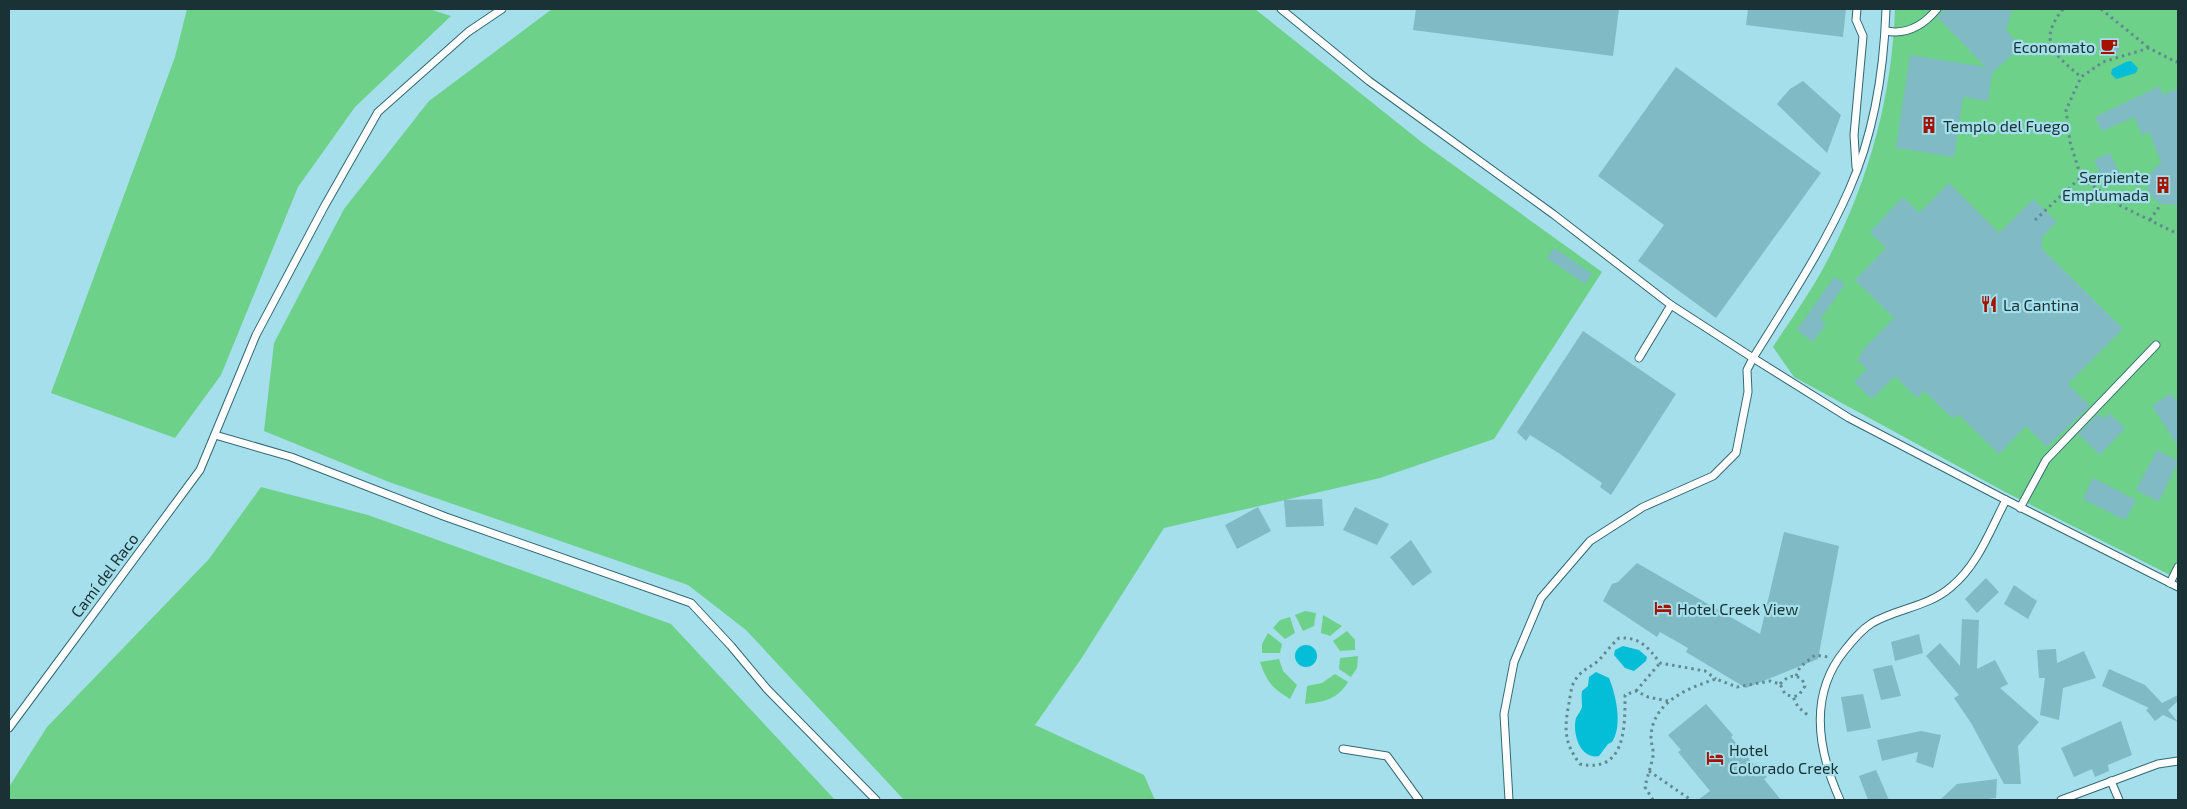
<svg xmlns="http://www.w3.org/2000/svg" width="2187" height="809" viewBox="0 0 2187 809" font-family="'Exo 2',sans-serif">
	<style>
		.green { fill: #6dd189 }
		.water { fill: #04bdd6 }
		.building { fill: #80bac5 }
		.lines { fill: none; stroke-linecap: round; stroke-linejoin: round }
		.lane-casing { stroke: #306973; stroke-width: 9 }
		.path { stroke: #618a92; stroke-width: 3; stroke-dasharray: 2.5 4; stroke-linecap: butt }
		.lane { stroke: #fff; stroke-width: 7 }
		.labels { text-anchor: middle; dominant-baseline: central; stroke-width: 4.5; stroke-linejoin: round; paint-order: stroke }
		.poi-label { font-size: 16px; fill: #1a3236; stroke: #a5dfeb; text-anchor: start }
		.street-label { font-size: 16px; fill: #1a3236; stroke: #a5dfeb }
	</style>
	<rect width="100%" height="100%" fill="#a5dfeb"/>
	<!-- green -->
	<g class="green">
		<path d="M187,9H429L451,16L355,107L298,187L221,375L175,438L51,393L175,57Z"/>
		<path d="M552,9H1255L1424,144L1602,272L1494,439L1380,478L1164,528L1081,659L1035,725L1144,775L1155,800H904L746,630L688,585L389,482L264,431L274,343L344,209L429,101Z"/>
		<path d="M1895,9H2178V579L2007,493L1794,377L1773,347C1791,319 1811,292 1826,263C1868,184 1892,98 1895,9Z"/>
		<path d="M261,487L368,515L671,624L835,800H9V787L47,727L209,559Z"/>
		<path d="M1305,611L1316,613L1314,626L1303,631L1295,615Z"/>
		<path d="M1323,615L1342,626L1330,636L1321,633Z"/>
		<path d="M1290,617L1295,633L1285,639L1273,628L1280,620Z"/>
		<path d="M1347,631L1355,640V650L1340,651L1333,641Z"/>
		<path d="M1268,633L1282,644L1280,653H1262V644Z"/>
		<path d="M1358,656L1357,668L1351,677L1339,669L1340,658Z"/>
		<path d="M1279,659L1283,671L1297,685L1290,699C1272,688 1267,682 1260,662Z"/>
		<path d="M1335,674L1348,682C1338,699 1324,702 1305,704L1307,686L1322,683Z"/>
	</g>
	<!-- water -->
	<g class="water">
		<path d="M2131,61L2138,68L2136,73L2116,79L2111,74L2112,69L2126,62Z"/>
		<circle cx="1306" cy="656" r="11"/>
		<path d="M1623,646L1639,650L1647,657L1646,661L1634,671L1625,668L1614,655L1615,650Z"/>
		<path d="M1596,672L1609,678C1616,695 1623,726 1612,742L1608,744L1599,756C1580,760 1572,733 1576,718C1578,714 1581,711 1582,707C1582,702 1581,696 1582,691L1588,686L1589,677Z"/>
	</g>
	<!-- building -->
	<g class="building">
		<path d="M1416,9H1619L1613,56L1413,30Z"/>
		<path d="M1748,9H1846L1843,37L1746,25Z"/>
		<path d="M1946,9H2012L2006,30L2021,47L1992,73L1988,101L1963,97L1954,157L1896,148L1910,55L1986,67L1937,17Z"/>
		<path d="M2119,38V53H2099V39Z"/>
		<path d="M1676,67L1821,173L1716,318L1638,261L1664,225L1598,176Z"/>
		<path d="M1803,81L1841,115L1827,153L1777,104L1790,89Z"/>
		<path d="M2160,86L2163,95L2178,88V205L2161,204L2155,200L2148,189L2149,175L2161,162L2149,132L2142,135L2134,117L2102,131L2095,117Z"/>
		<path d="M2110,153L2121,177L2105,184L2094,160Z"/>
		<path d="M1949,183L1999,233L2033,199L2057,222L2042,237V249L2123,329L2068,384L2090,406L2047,447L2026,426L1999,454L1958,414L1953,419L1924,391L1917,398L1895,376L1872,399L1854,382L1867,369L1857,360L1862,355L1860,353L1894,318L1855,280L1886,248L1870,232L1903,197L1919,213Z"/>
		<path d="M1554,248L1592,274L1585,284L1547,258Z"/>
		<path d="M1834,277L1845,284L1820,320L1826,324L1813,342L1797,330Z"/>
		<path d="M1583,331L1676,394L1611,495L1600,487L1602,483L1560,454L1530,435L1526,441L1517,432Z"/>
		<path d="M2171,393L2178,404V446L2152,406Z"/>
		<path d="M2109,413L2125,428L2100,455L2078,434L2098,414L2103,419Z"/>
		<path d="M2157,450L2178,461L2159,502L2136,490Z"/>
		<path d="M2093,478L2136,500L2125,520L2083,499Z"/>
		<path d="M1322,499L1324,526L1286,527L1284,500Z"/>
		<path d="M1258,507L1271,531L1237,549L1225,525Z"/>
		<path d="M1355,507L1389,524L1377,545L1343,530Z"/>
		<path d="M1784,532L1839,546L1818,659L1746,688L1686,652L1688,648L1660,632L1657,637L1603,601L1612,584L1618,582L1637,563L1760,634Z"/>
		<path d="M1411,540L1432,572L1413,586L1390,557Z"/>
		<path d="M1986,578L1999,592L1977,613L1965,599Z"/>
		<path d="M2014,585L2037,601L2028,619L2004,604Z"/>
		<path d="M1962,619L1979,620L1977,669L1995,660L2008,684L2000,688L2039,722L2018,746L2021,784H2004L1971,723L1954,698L1959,695L1926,656L1940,643L1960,666Z"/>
		<path d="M1919,634L1923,653L1895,661L1891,642Z"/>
		<path d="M2056,649L2057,663L2084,651L2096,678L2063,688L2059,720L2040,715L2045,678H2039L2037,650Z"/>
		<path d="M1892,665L1901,696L1881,700L1873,669Z"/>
		<path d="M2109,669L2145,685L2162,703L2178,695V701L2168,710L2178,722L2163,715L2155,721L2146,710L2149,708L2102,686Z"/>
		<path d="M1863,694L1871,728L1847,732L1841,697Z"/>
		<path d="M1706,704L1733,735L1731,737L1754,765L1756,763L1767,777L1764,779L1781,800H1698L1710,791L1678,752L1681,750L1668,735Z"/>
		<path d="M2121,721L2132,755L2108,765L2109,771L2095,777L2092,769L2074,777L2061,748Z"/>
		<path d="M1921,731L1941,735L1933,768L1916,762L1918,752L1882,761L1877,740Z"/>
		<path d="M1876,770L1889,800H1868L1859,776Z"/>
		<path d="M1997,779L1996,798L1980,800H1940L1957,784Z"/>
	</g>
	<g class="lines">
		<!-- lane casing -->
		<g class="lane-casing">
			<g id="lane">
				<path d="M1281,9L1369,81L1553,214L1671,305L1753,358L1849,418L2006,500L2178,587"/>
				<path d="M1886,31C1907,35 1923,26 1937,9"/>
				<path d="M1856,167L1854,135L1863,36L1856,20L1857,9"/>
				<path d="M1639,358L1671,305"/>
				<path d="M215,435L291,457L446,517L691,603L731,646L767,689L876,800"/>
				<path d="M2020,508L2046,460L2156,345"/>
				<path d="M2170,583L2178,567"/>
				<path d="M9,728L200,470L256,335L324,207L378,112L468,32L502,9"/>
				<path d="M1343,749L1387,756L1419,800"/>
				<path d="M2111,781L2119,800"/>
				<path d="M1509,800L1504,714L1514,662L1541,598L1590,541L1643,507L1713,476L1736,453L1748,392L1747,370L1753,358C1787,303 1823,249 1849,190C1874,134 1884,69 1886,9"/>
				<path d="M1840,800C1818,751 1808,695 1845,650C1853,640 1861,630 1872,623C1898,608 1928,607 1951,587C1978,565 1990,530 2006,500"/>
				<path d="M2061,800L2158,764L2178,761"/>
			</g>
		</g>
		<!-- path -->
		<g class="path">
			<path d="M2063,9C2037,42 2054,54 2081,77"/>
			<path d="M2101,9L2149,48"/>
			<path d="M2178,61L2176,62L2149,48L2103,62L2081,77L2066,110L2070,142L2081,177L2121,206L2178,234"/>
			<path d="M2035,220L2081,177"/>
			<path d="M2150,220L2161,204"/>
			<path d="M1796,676L1800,667L1815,655L1828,657"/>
			<path d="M1780,684C1788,676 1793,674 1802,679L1805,686L1799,695L1793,697"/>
			<path d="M1636,691L1660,663"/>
			<path d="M1668,701L1648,697L1636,691L1625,695C1625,726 1626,774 1580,764C1564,743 1564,729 1569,703C1570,697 1571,689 1573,684C1580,670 1588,669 1598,661C1604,655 1611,645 1619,638C1640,637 1648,647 1660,663L1705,671L1716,679"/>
			<path d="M1649,771L1691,800"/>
			<path d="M1653,800L1645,787C1647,777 1651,767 1653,756C1654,750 1651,744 1651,737C1652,702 1688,688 1716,679L1737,687L1770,681L1780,684L1785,694L1793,697L1798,707L1810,717"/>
		</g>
		<!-- lane -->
		<use href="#lane" class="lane"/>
	</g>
	<!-- icons -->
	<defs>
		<g id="cafe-bare" transform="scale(1.35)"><path d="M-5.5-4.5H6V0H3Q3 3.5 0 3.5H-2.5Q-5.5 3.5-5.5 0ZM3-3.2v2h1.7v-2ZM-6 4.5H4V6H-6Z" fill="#a51300" stroke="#a5dfeb" stroke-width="2.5" paint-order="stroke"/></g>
		<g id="building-bare" transform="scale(1.35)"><path d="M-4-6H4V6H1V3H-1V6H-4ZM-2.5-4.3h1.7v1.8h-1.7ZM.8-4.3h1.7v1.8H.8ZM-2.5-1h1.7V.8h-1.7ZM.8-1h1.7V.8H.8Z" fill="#a51300" stroke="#a5dfeb" stroke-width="2.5" paint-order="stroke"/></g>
		<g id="restaurant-bare" transform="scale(1.35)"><path d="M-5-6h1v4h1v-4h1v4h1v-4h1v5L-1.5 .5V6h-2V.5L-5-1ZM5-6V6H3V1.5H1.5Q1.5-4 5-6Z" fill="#a51300" stroke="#a5dfeb" stroke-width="2.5" paint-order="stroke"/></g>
		<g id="hotel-bare" transform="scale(1.35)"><path d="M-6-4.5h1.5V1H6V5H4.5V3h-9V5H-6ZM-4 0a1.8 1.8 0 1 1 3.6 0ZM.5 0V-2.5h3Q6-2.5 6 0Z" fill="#a51300" stroke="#a5dfeb" stroke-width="2.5" paint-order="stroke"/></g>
	</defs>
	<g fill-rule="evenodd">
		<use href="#cafe-bare" x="2109" y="46"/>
		<use href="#building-bare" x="1929" y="125"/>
		<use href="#building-bare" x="2163" y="185"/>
		<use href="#restaurant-bare" x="1989" y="304"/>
		<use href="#hotel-bare" x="1663" y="608"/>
		<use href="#hotel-bare" x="1715" y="758"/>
	</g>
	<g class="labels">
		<!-- poi labels -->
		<g class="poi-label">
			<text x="2095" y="46" text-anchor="end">Economato</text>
			<text x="1943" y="125">Templo del Fuego</text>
			<text x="2149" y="176" text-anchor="end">Serpiente<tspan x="2149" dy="18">Emplumada</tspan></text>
			<text x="2003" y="304">La Cantina</text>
			<text x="1677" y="608">Hotel Creek View</text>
			<text x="1729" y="749">Hotel<tspan x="1729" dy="18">Colorado Creek</tspan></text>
		</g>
		<!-- street labels -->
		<g class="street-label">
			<text transform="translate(104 575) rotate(-53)">Camí del Raco</text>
		</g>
	</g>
	<!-- border -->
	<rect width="2187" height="809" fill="none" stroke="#1a3236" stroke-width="20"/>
</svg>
